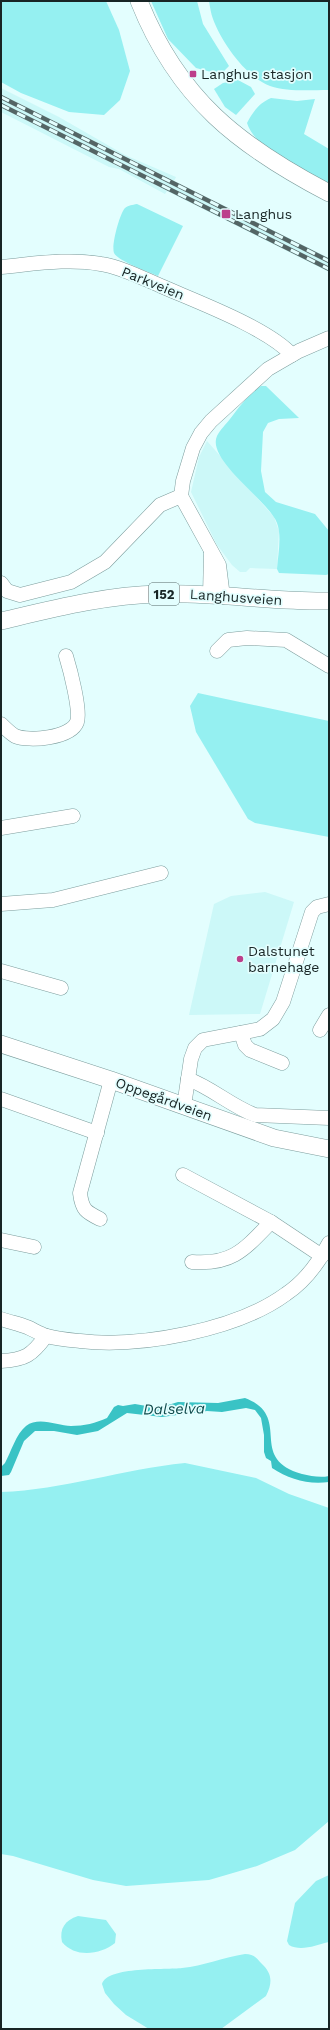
<svg xmlns="http://www.w3.org/2000/svg" width="330" height="2030" viewBox="0 0 330 2030" font-family="'Work Sans',sans-serif">
	<style>
		.built { fill: #ccf8f8 }
		.green { fill: #95f0f1 }
		.water { fill: #3ac3c5 }
		.lines { fill: none; stroke-linecap: round; stroke-linejoin: round }
		.minor-casing { stroke: #7d9d9d; stroke-width: 15 }
		.major-casing { stroke: #7d9d9d; stroke-width: 18 }
		.minor { stroke: #fff; stroke-width: 14 }
		.major { stroke: #fff; stroke-width: 17 }
		.rail-casing { stroke: #546565; stroke-width: 4.5 }
		.rail { stroke: #e3fefe; stroke-width: 3; stroke-dasharray: 9; stroke-linecap: butt }
		.poi-dot { fill: #bc3e8b; stroke: #e3fefe; stroke-width: 1.5 }
		.labels { text-anchor: middle; dominant-baseline: central; stroke-width: 3.5; stroke-linejoin: round; paint-order: stroke }
		.shield { fill: #e3fefe; stroke: #566; stroke-width: 1 }
		.shield-label { font-size: 13px; font-weight: bold; fill: #182525 }
		.poi-label { font-size: 14px; fill: #182525; stroke: #e3fefe; text-anchor: start }
		.street-label { font-size: 14px; fill: #182525; stroke: #e3fefe }
		.water-label { font-size: 15px; font-style: italic; fill: #114b4c; stroke: #e3fefe }
	</style>
	<rect width="100%" height="100%" fill="#e3fefe"/>
	<!-- built -->
	<g class="built">
		<path d="M1,88L59,117L125,155L176,177L174,181L329,258V272L167,191L165,194L119,169L109,167L1,112Z"/>
		<path d="M207,441L274,517L279,531L277,569L250,568L246,572H240L232,565L217,545L191,492L199,457Z"/>
		<path d="M265,892L294,902L260,1014L189,1015L214,904L231,896Z"/>
	</g>
	<!-- green -->
	<g class="green">
		<path d="M1,1H106L119,30L130,71L120,100L104,115L69,112L21,93L1,82Z"/>
		<path d="M151,1H197L203,24L229,66L224,71L215,73L196,68L168,39Z"/>
		<path d="M209,1H329V90C310,90 288,92 270,86C246,77 222,43 213,19C211,14 210,7 209,1Z"/>
		<path d="M238,80L251,87L255,94L236,115L225,107L214,89L223,83Z"/>
		<path d="M271,98L297,101L315,99L304,134L329,149V185C304,171 256,151 247,123C253,112 259,103 271,98Z"/>
		<path d="M137,204L183,226L158,276C149,272 118,261 114,253C111,245 120,213 125,208C129,205 132,205 137,204Z"/>
		<path d="M261,386H266L299,418L279,419L268,423L263,432L261,471L265,492L276,502L315,514L329,531V574L326,575L279,573L277,569C278,555 282,536 277,523C269,501 206,460 217,436C220,430 226,424 230,419C239,407 249,394 261,386Z"/>
		<path d="M198,693L329,721V837L255,823L248,819L196,732L190,706Z"/>
		<path d="M185,1463L256,1478L289,1494L329,1508V1821L295,1850L257,1866L209,1880L126,1886L93,1880L13,1856L1,1854V1492C63,1490 123,1469 185,1463Z"/>
		<path d="M329,1875V1942C316,1945 301,1952 289,1945L287,1941L295,1903L316,1881Z"/>
		<path d="M78,1916L106,1920L116,1934L115,1943C100,1955 75,1958 62,1942C59,1929 65,1920 78,1916Z"/>
		<path d="M245,1954C253,1954 256,1957 261,1963C272,1973 273,1982 266,1996L221,2029H149L126,2015L114,2004L105,1993L102,1984C107,1966 167,1970 182,1968C203,1966 224,1957 245,1954Z"/>
	</g>
	<!-- water -->
	<path class="water" d="M245,1398C294,1417 246,1458 302,1474C311,1476 320,1478 329,1476V1482C308,1485 289,1479 272,1468L271,1461L266,1458L264,1452V1435L261,1418L255,1410L246,1408L222,1412L207,1411L162,1417L127,1413L98,1431L77,1435L54,1431H35L24,1441L11,1472L9,1475L1,1476V1467L5,1463C11,1452 16,1434 26,1426C39,1416 58,1426 71,1426C84,1426 96,1423 107,1418L114,1407L118,1405L123,1406L135,1404L158,1408L178,1402L218,1403Z"/>
	<g class="lines">
		<!-- minor casing -->
		<g class="minor-casing">
			<g id="minor">
				<path d="M1,267C34,264 68,258 101,264C121,267 142,278 161,286C195,301 268,328 292,355"/>
				<path d="M1,583L7,591L20,595L71,582L105,562L160,505L181,496"/>
				<path d="M210,596L211,552"/>
				<path d="M223,597L219,565L181,496L183,481L193,448L201,433L211,421L268,369L299,351L329,338"/>
				<path d="M217,651L228,640L247,638L286,640L329,666"/>
				<path d="M1,724C5,728 10,733 15,736C29,742 71,738 77,722C81,711 70,669 66,656"/>
				<path d="M1,828L73,816"/>
				<path d="M1,904L53,900L161,873"/>
				<path d="M1,971L61,988"/>
				<path d="M320,1030L329,1015"/>
				<path d="M241,1033L245,1045L250,1050L282,1063"/>
				<path d="M188,1079C212,1088 231,1106 255,1115L329,1118"/>
				<path d="M1,1099L97,1133"/>
				<path d="M184,1106L191,1059L195,1048L203,1040L260,1029L273,1019L283,1002L312,912L317,907L329,904"/>
				<path d="M183,1175L271,1222L322,1256"/>
				<path d="M100,1219C86,1212 82,1210 80,1193L111,1080"/>
				<path d="M1,1240L34,1247"/>
				<path d="M192,1262C232,1265 244,1250 271,1222"/>
				<path d="M1,1319C10,1322 19,1324 27,1327C34,1330 40,1334 47,1336C57,1339 69,1340 80,1341C140,1348 237,1330 286,1294C304,1282 319,1262 329,1243"/>
				<path d="M1,1361C25,1360 32,1355 46,1336"/>
			</g>
		</g>
		<!-- major casing -->
		<g class="major-casing">
			<g id="major">
				<path d="M139,1C178,99 239,146 329,193"/>
				<path d="M1,621C52,609 106,595 159,594C216,592 272,602 329,601"/>
				<path d="M1,1044L111,1080L274,1138L329,1149"/>
			</g>
		</g>
		<!-- minor -->
		<use href="#minor" class="minor"/>
		<!-- major -->
		<use href="#major" class="major"/>
		<!-- rail casing -->
		<g class="rail-casing">
			<g id="rail">
				<path d="M1,97L329,261"/>
				<path d="M1,105L329,269"/>
			</g>
		</g>
		<!-- rail -->
		<use href="#rail" class="rail"/>
	</g>
	<!-- markers -->
	<g class="poi-dot">
		<rect x="189" y="70" width="8" height="8" rx="2"/>
		<rect x="221" y="209" width="10" height="10" rx="2"/>
		<circle cx="240" cy="959" r="4"/>
	</g>
	<g class="labels">
		<!-- shield labels -->
		<rect class="shield" x="149" y="583" width="30" height="22" rx="3"/>
		<g class="shield-label">
			<text x="164" y="594">152</text>
		</g>
		<!-- poi labels -->
		<g class="poi-label">
			<text x="201" y="74">Langhus stasjon</text>
			<text x="235" y="214">Langhus</text>
			<text x="248" y="951">Dalstunet<tspan x="248" dy="16">barnehage</tspan></text>
		</g>
		<!-- street labels -->
		<g class="street-label">
			<text transform="translate(153 283) rotate(22)">Parkveien</text>
			<text transform="translate(236 597) rotate(4)">Langhusveien</text>
			<text transform="translate(164 1099) rotate(20)">Oppegårdveien</text>
		</g>
		<!-- water labels -->
		<g class="water-label">
			<text transform="translate(174 1409) rotate(-1)">Dalselva</text>
		</g>
	</g>
	<!-- border -->
	<rect width="330" height="2030" fill="none" stroke="#182525" stroke-width="4"/>
</svg>
